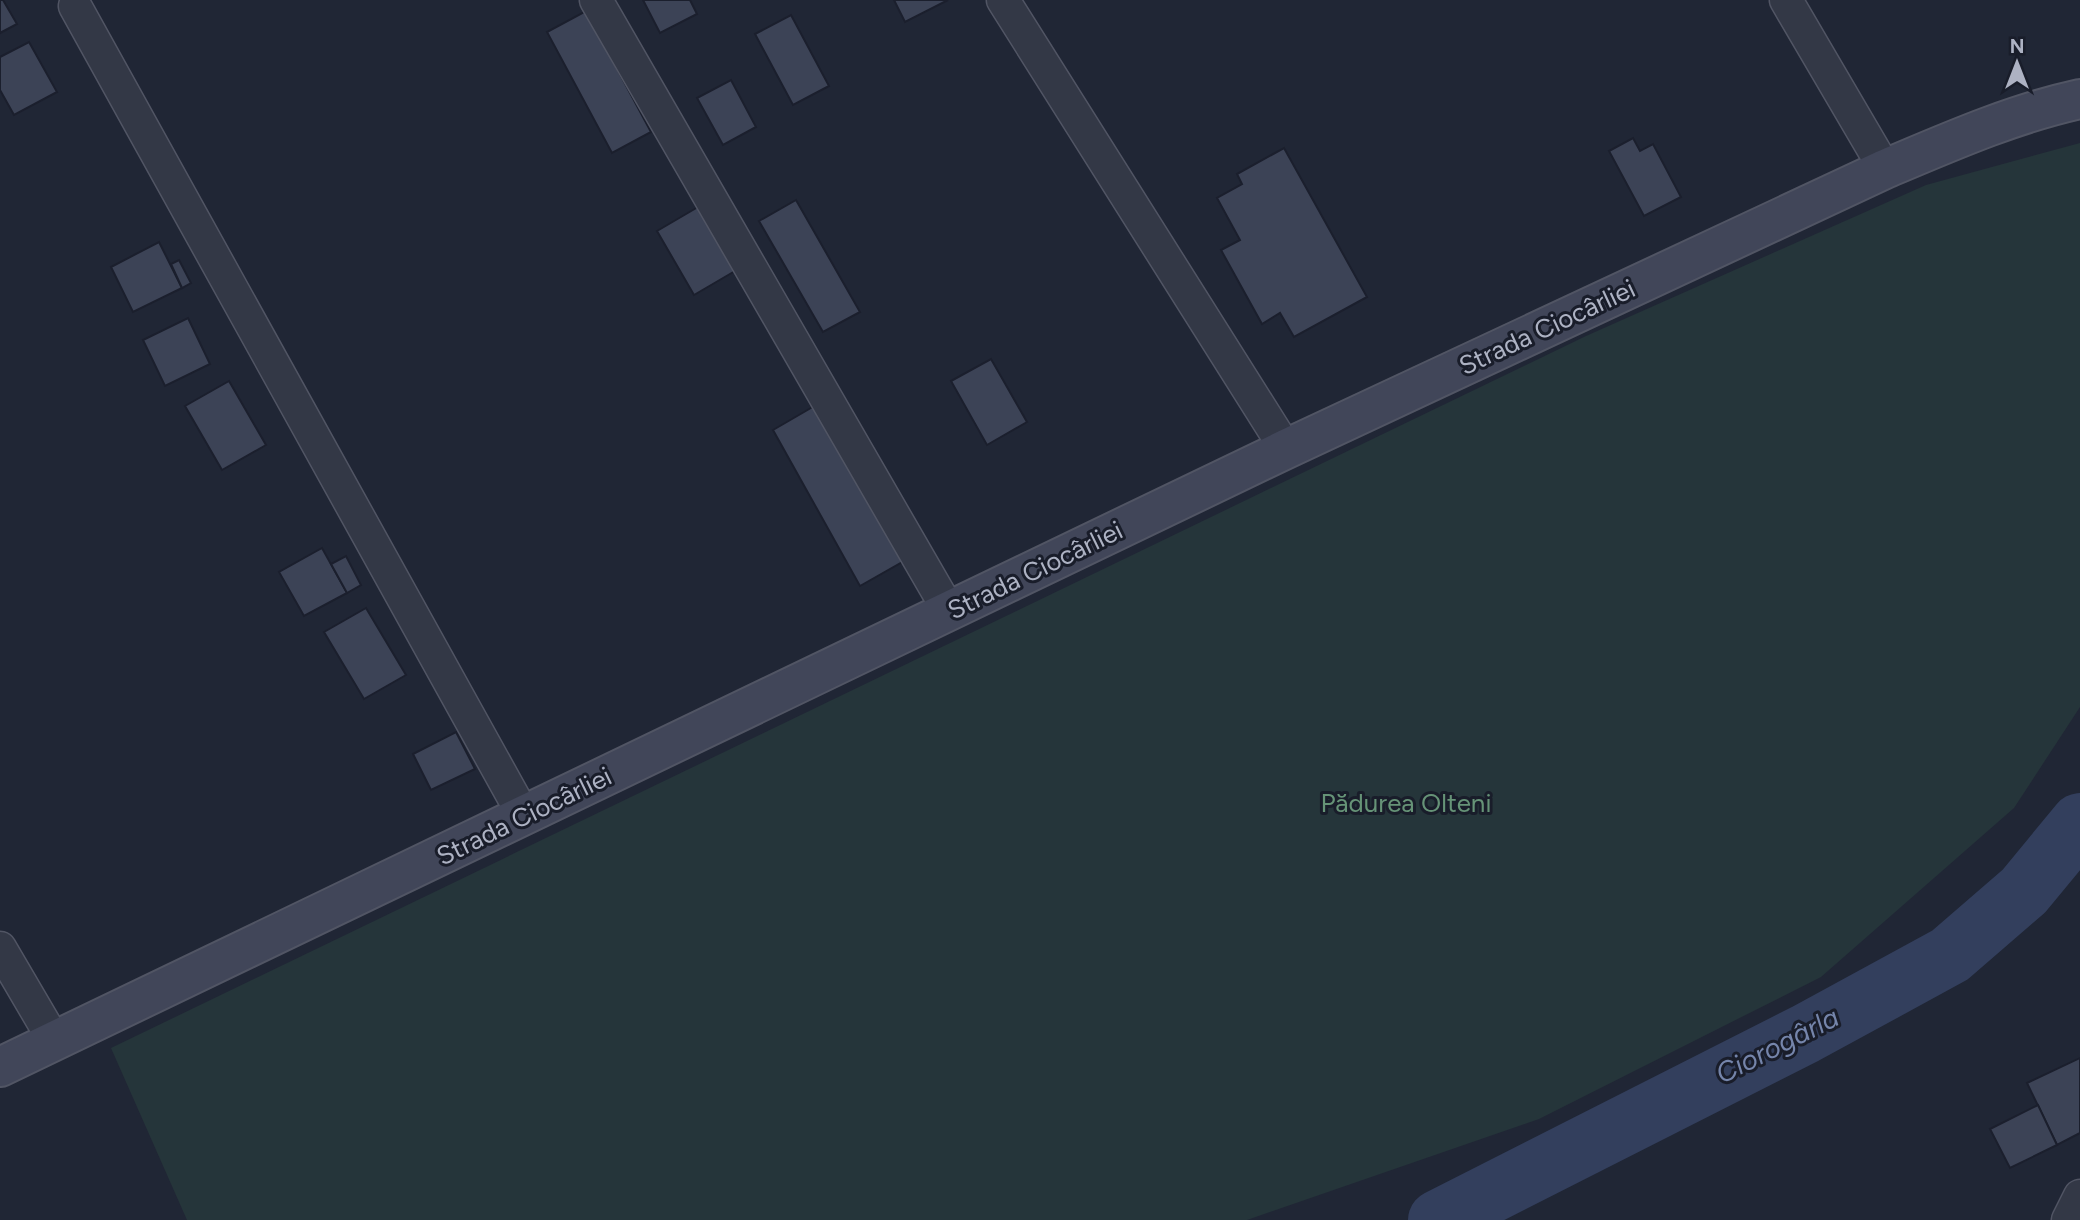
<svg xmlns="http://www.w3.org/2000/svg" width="2080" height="1220" viewBox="0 0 2080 1220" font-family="Figtree,sans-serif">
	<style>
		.green { fill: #25353a }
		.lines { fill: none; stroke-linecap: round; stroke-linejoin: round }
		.river { stroke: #333f5d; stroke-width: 60 }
		.building { fill: #3c4356; stroke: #1b1f2d; stroke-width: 2 }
		.street-casing { stroke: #515564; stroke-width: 35 }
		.secondary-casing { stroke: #515564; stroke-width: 42 }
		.street { stroke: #333846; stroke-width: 32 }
		.secondary { stroke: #414659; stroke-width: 38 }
		.labels { text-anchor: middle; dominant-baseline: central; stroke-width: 6; stroke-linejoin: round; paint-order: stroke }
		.street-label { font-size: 26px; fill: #adb2c3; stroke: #191d2a }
		.park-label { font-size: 26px; fill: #669377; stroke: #191d2a }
		.water-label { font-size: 28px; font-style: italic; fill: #7585ab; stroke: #191d2a }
	</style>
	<rect width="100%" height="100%" fill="#202635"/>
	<!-- green -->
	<path class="green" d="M2080,143V707L2014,808L1821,977L1539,1119L1247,1220H187L111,1048L1586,336L1926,185Z"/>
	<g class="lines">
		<!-- river -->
		<path class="river" d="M1438,1220L1805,1034L1950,955L2024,891L2080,823"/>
	</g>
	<!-- building -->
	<g class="building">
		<path d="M0,0H3L17,24L0,33Z"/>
		<path d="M643,0H690L697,14L660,33Z"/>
		<path d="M894,0H948L905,22Z"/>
		<path d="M586,11L651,132L612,153L547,32Z"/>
		<path d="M791,15L829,86L793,105L755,34Z"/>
		<path d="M29,42L57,92L14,115L0,90V57Z"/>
		<path d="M731,80L756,127L723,145L697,98Z"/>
		<path d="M1633,138L1640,151L1653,144L1681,197L1644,216L1609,151Z"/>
		<path d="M1284,148L1367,297L1294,337L1280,313L1262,324L1221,250L1240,240L1217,198L1242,184L1237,174Z"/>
		<path d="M796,200L860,312L823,332L759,221Z"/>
		<path d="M698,207L735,271L694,295L657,231Z"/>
		<path d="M159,242L182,288L133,312L111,267Z"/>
		<path d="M179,260L191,283L182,288L171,264Z"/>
		<path d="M188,318L210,364L165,386L143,340Z"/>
		<path d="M991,359L1027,422L987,445L951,381Z"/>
		<path d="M229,381L266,445L222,470L185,406Z"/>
		<path d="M823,401L911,557L860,586L773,430Z"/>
		<path d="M322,548L347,593L304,616L279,572Z"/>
		<path d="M346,556L361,585L347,593L331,564Z"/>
		<path d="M366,608L406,675L364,699L324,632Z"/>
		<path d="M456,732L475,769L431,790L413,754Z"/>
		<path d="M2080,1058V1133L2057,1145L2027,1083Z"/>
		<path d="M2038,1105L2057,1145L2010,1168L1990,1129Z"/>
	</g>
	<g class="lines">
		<!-- street casing -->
		<g class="street-casing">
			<g id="street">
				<path d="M596,0L949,611"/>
				<path d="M1003,0L1286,449"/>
				<path d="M1786,0L1885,169"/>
				<path d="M75,6L524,816"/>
				<path d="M0,948L55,1042"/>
				<path d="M2068,1220L2080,1196"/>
			</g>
		</g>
		<!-- secondary casing -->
		<g class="secondary-casing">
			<path id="secondary" d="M0,1067L1286,449L1885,169C1949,142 2012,114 2080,99"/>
		</g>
		<!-- street -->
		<use href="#street" class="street"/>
		<!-- secondary -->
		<use href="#secondary" class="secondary"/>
	</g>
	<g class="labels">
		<!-- street labels -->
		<g class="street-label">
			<text transform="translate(1547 327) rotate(-25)">Strada Ciocârliei</text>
			<text transform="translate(1035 570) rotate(-26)">Strada Ciocârliei</text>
			<text transform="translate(524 816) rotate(-26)">Strada Ciocârliei</text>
		</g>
		<!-- park labels -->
		<g class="park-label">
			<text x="1406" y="803">Pădurea Olteni</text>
		</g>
		<!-- water labels -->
		<g class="water-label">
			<text transform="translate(1777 1045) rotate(-27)">Ciorogârla</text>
		</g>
	</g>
	<!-- north arrow -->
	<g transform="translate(2017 63)" stroke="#191d2a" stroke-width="5" paint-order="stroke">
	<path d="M0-5L12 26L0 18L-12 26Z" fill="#adb2c3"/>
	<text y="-10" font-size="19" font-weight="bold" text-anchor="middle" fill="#adb2c3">N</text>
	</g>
</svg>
